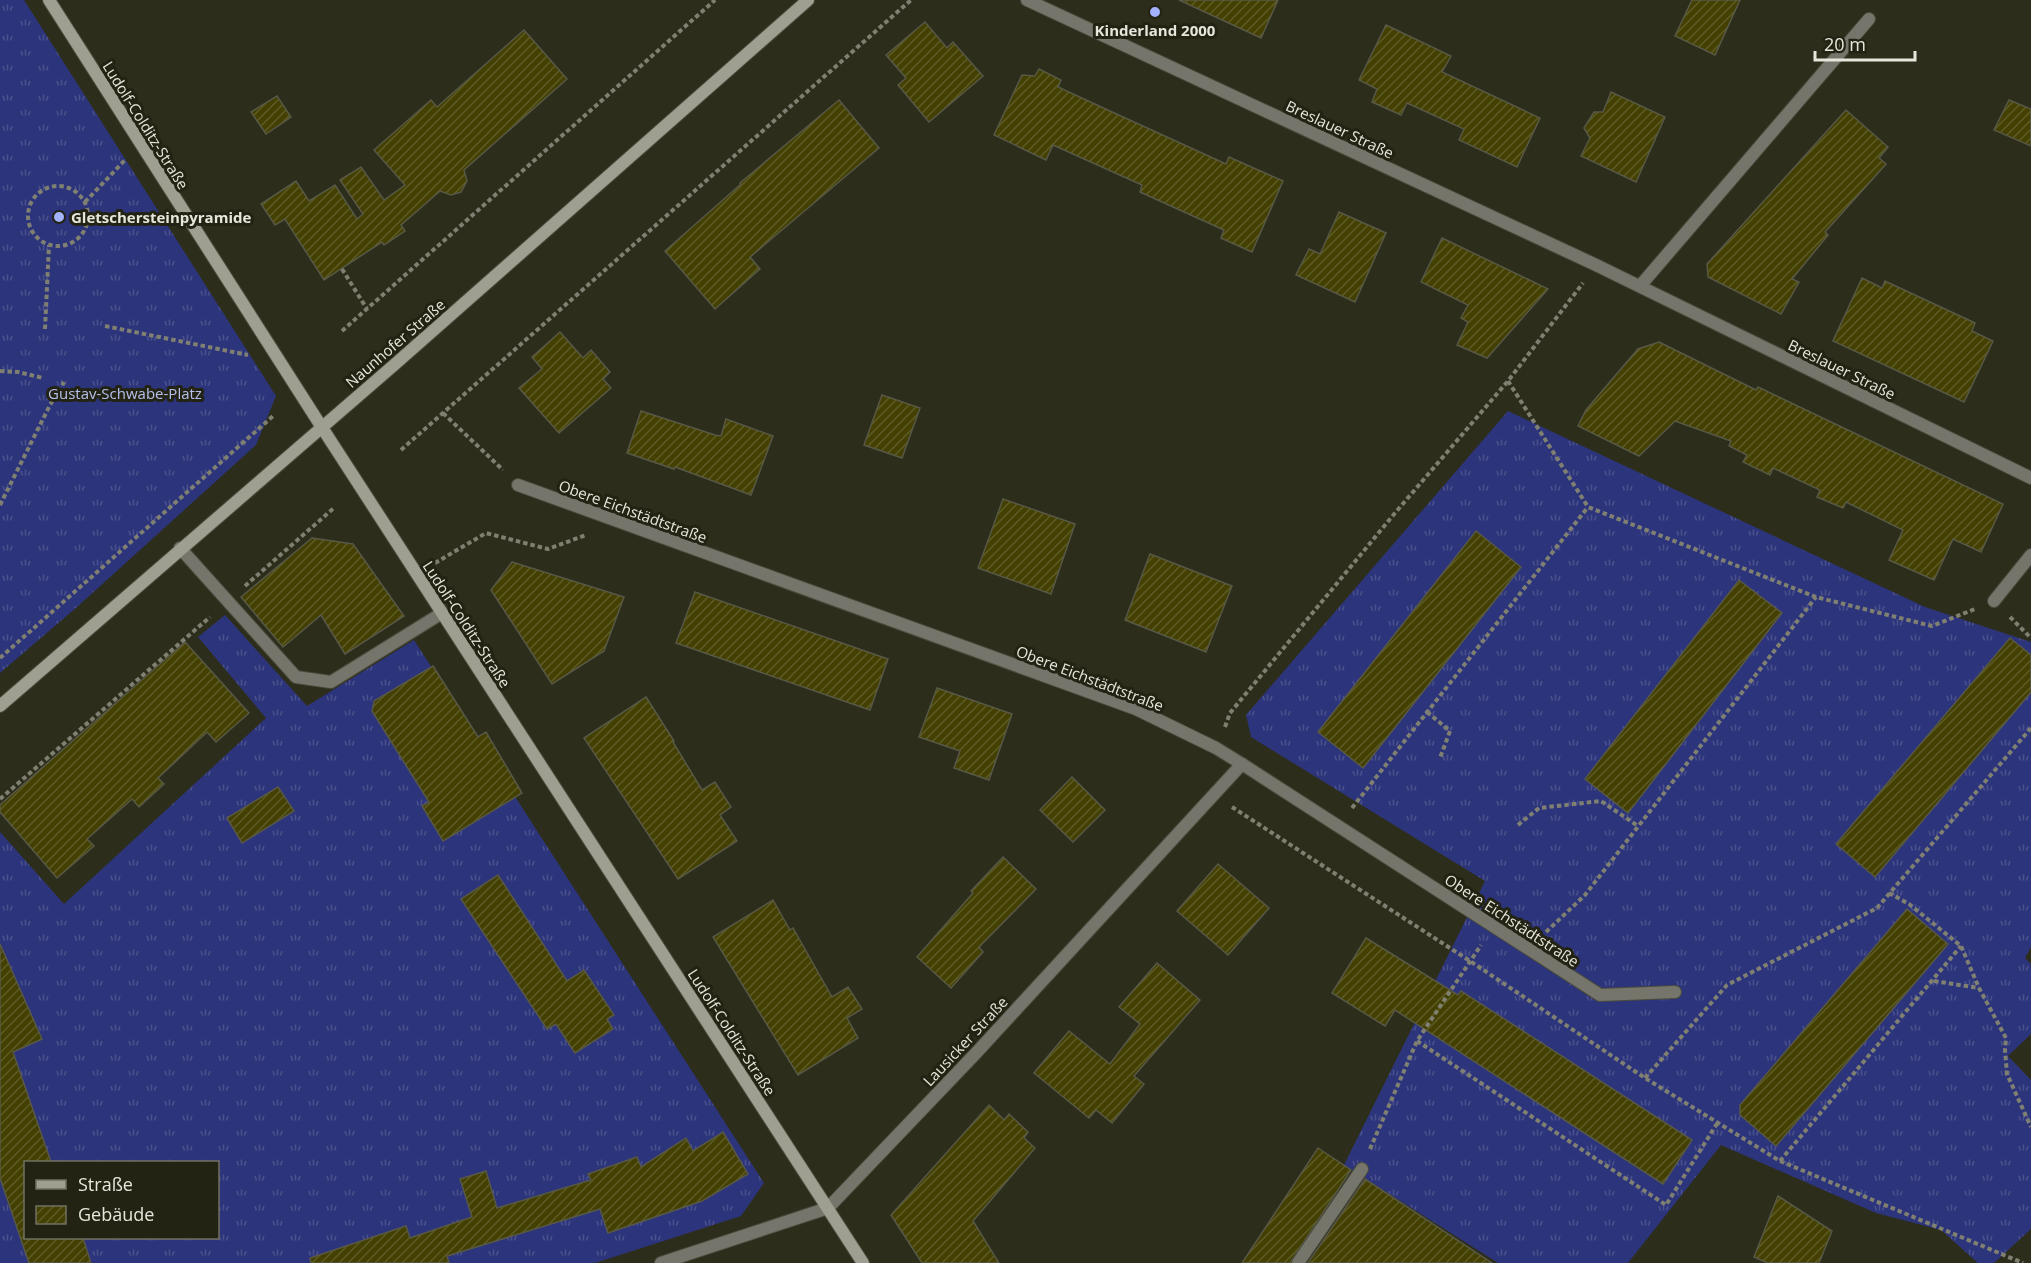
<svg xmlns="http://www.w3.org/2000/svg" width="2031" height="1263" viewBox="0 0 2031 1263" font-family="'Open Sans',sans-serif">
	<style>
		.grass { fill: url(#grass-tufts); fill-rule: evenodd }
		.building { fill: url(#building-hatch); stroke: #585846; stroke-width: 1.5 }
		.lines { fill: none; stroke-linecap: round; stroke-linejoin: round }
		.lane-casing { stroke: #4b4b3b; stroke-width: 14 }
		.street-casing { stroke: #4b4b3b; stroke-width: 14 }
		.secondary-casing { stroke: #4b4b3b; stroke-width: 14 }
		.path { stroke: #808072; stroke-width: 4; stroke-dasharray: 4.5 3; stroke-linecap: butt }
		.lane { stroke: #75756c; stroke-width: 12 }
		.street { stroke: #75756c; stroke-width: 12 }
		.secondary { stroke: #9e9e91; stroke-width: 12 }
		.poi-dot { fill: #a2b2fd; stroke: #232313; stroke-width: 2 }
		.labels { text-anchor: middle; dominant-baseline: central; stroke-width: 6; stroke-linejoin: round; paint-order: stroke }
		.poi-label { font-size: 15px; font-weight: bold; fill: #e6e6dc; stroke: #232313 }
		.street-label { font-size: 15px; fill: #e6e6dc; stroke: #232313 }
		.park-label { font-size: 15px; fill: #b6c0ec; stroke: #232313 }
	</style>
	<defs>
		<pattern id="grass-tufts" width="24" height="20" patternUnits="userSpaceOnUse" patternTransform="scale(1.5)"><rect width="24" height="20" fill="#2c347b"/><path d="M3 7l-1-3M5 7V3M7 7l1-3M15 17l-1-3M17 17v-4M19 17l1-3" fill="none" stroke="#4b518d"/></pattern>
		<pattern id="building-hatch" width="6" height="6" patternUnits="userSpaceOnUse" patternTransform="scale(1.5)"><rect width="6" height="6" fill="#434002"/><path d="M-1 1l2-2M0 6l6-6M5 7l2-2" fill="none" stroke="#5e5c26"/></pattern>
	</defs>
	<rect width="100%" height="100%" fill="#2d2d1c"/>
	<!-- grass -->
	<g class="grass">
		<path d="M0,0H24L276,396L256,445L77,607L0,673Z"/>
		<path d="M1508,411L1925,607L2031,642V947L2025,958L2031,964V1034L2008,1056L2031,1080V1229L1994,1263H1978L1941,1230L1876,1213L1721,1145L1628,1263H1498L1344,1165L1485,881L1251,737L1246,715Z"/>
		<path d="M225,615L307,706L414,640L764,1183L741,1216L595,1263H0V832L64,904L266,718L198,637ZM26,1162H218V1238H26Z"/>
	</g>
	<!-- building -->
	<g class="building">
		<path d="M1179,0H1278L1261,38Z"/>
		<path d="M1692,0H1740L1715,55L1675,36Z"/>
		<path d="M925,22L947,48L953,42L983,76L929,122L898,85L906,78L886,55Z"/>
		<path d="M1386,25L1451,56L1442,72L1540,118L1517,167L1459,140L1464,129L1407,103L1401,115L1372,102L1377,89L1359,80Z"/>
		<path d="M524,30L567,79L464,170L467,181L461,192L451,195L440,191L401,225L405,231L384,245L382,242L324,280L285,219L275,225L261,204L296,181L309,201L335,185L357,219L363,214L340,180L361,167L384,200L405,185L374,150L431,100L437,107Z"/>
		<path d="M1039,69L1061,80L1058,87L1099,106L1226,164L1229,157L1283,181L1252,252L1221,238L1224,230L1140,192L1142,185L1053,145L1046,160L994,135L1022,75L1035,76Z"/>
		<path d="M1611,92L1665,117L1636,182L1581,156L1590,138L1584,128L1594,112H1603Z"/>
		<path d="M277,96L291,117L266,134L251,112Z"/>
		<path d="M839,100L879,148L750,257L760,269L715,309L665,251L741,184L740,183Z"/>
		<path d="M2009,100L2031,109V146L1994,130Z"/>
		<path d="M1846,110L1888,147L1879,158L1886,164L1825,232L1828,235L1792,279L1799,282L1781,314L1708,277L1707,264Z"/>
		<path d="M1339,212L1386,233L1355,302L1296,275L1309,249L1320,254Z"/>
		<path d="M1442,238L1548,289L1487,358L1457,345L1468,322L1461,318L1468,305L1421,282Z"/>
		<path d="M1862,278L1882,288L1885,281L1975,323L1972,331L1993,341L1964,402L1833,341Z"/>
		<path d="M560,332L583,358L591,350L610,372L603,379L611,388L559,433L519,388L542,369L532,357Z"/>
		<path d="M1659,342L1756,390L1758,387L2003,504L1981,552L1953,539L1934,580L1889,560L1903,530L1846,502L1843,508L1817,497L1820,490L1773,468L1770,475L1743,462L1747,455L1729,446L1731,441L1675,421L1639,456L1578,426L1586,410L1638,349Z"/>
		<path d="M882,395L920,408L902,458L864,445Z"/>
		<path d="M641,411L715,435L721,436L726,419L773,436L751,495L675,467L674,469L627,453Z"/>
		<path d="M1003,499L1075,524L1051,594L978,568Z"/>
		<path d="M1476,531L1521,567L1363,768L1318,732Z"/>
		<path d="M312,538L353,544L404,616L345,654L321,615L283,647L241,597Z"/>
		<path d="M1150,554L1232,586L1206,652L1125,620Z"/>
		<path d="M512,562L624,597L604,651L552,684L491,590Z"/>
		<path d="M1739,580L1782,613L1628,813L1585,779Z"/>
		<path d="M695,592L888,659L870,710L676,643Z"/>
		<path d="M2010,638L2031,655V692L1875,877L1836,844Z"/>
		<path d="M185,642L249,713L216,742L207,732L158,778L164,784L139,807L132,799L87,839L94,846L57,878L0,812V805Z"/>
		<path d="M433,666L478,737L486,732L522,793L443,841L422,806L429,802L372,711L374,701Z"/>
		<path d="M937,688L1012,714L989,780L954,768L960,751L919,737Z"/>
		<path d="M646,697L674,741L673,742L702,790L715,782L731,807L720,815L737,841L678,879L584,738Z"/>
		<path d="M1072,777L1105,810L1073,842L1040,810Z"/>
		<path d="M278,787L294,811L242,843L227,818Z"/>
		<path d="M1003,857L1036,889L979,947L983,952L951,988L917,957L973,893L971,891Z"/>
		<path d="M1218,864L1269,908L1228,955L1177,911Z"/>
		<path d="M498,875L567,981L584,970L614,1015L607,1019L613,1029L575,1053L556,1024L547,1029L461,899Z"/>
		<path d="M773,900L790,930L793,928L832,997L848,987L862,1009L847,1018L858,1038L798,1075L713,937Z"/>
		<path d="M1907,909L1948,944L1776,1146L1740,1115V1105Z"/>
		<path d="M1366,938L1458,995L1461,991L1692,1140L1663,1184L1395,1010L1385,1026L1332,993Z"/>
		<path d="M0,944L42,1039L13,1052L51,1162H26V1238H83L91,1263H29L0,1178Z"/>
		<path d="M1157,963L1200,1000L1134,1076L1144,1084L1112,1123L1096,1110L1089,1118L1034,1073L1069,1031L1110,1064L1140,1024L1119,1007Z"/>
		<path d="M989,1105L1004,1120L1009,1114L1028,1132L1024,1138L1035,1148L973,1221L999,1263H922L891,1215Z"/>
		<path d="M723,1132L748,1174L702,1201L608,1233L600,1209L447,1256L449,1263H311L310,1258L406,1226L410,1238L472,1217L460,1179L486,1171L497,1208L591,1180L588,1174L637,1157L641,1167L686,1138L693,1151Z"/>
		<path d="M1318,1148L1351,1170L1290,1263H1242Z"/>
		<path d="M1365,1179L1492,1263H1308Z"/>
		<path d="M1778,1196L1832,1231L1819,1263H1768L1754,1257Z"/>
	</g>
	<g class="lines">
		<!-- lane casing -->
		<g class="lane-casing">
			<g id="lane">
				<path d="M180,548L296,677L331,682L442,613"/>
				<path d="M1298,1263L1362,1169"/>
			</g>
		</g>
		<!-- street casing -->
		<g class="street-casing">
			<g id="street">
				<path d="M1027,0L1596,265L2031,478"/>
				<path d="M1640,286L1869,19"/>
				<path d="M518,485L1136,709L1216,748L1242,764L1600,995L1675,992"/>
				<path d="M1994,601L2031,555"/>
				<path d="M661,1263L828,1208L977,1052L1242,764"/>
			</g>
		</g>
		<!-- secondary casing -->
		<g class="secondary-casing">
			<g id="secondary">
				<path d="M49,0L321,426L863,1263"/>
				<path d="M0,706L394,365L808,0"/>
			</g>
		</g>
		<!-- path -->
		<g class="path">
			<circle cx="58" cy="216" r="30"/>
			<path d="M85,202L125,160"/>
			<path d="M342,269L367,309"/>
			<path d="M105,326L248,355"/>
			<path d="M45,329L49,245"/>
			<path d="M342,331L715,0"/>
			<path d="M0,371L18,372L43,378"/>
			<path d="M1508,381L1588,507L1816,597L1932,626L1975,609"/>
			<path d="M443,413L503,470"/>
			<path d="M401,450L911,0"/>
			<path d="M0,505L50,405L64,382"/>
			<path d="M435,563L486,533L548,549L586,535"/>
			<path d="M245,586L335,507"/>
			<path d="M2010,617L2031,638"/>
			<path d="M0,658L273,416"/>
			<path d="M1427,712L1450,731L1440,758"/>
			<path d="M1225,727L1230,713L1395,513L1508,381L1583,283"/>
			<path d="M0,799L210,617"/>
			<path d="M1232,807L1470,961L1645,1078L1780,1161L2023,1263"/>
			<path d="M1352,808L1588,507"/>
			<path d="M1518,825L1539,808L1601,801L1638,826"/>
			<path d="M1889,893L1909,904L1961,946L1979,988L2006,1038L2005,1050L2007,1074L2031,1127"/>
			<path d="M1546,932L1585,895L1816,597"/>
			<path d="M1934,981L1979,988"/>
			<path d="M1417,1041L1666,1205L1718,1122"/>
			<path d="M1645,1078L1727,985L1877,908L2031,728"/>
			<path d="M1370,1149L1417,1041L1481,945"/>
			<path d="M1780,1161L1961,946"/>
		</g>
		<!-- lane -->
		<use href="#lane" class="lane"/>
		<!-- street -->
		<use href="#street" class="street"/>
		<!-- secondary -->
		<use href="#secondary" class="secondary"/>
	</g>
	<!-- markers -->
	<g class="poi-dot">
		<circle cx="1155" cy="12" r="6"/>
		<circle cx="59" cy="217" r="6"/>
	</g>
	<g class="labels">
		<!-- poi labels -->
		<g class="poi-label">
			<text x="1155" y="30">Kinderland 2000</text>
			<text x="71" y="217" text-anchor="start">Gletschersteinpyramide</text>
		</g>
		<!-- street labels -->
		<g class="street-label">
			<text transform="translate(146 125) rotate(58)">Ludolf-Colditz-Straße</text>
			<text transform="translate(1340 129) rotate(25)">Breslauer Straße</text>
			<text transform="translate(395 343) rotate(-41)">Naunhofer Straße</text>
			<text transform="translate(1842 369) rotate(26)">Breslauer Straße</text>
			<text transform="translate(633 511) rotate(20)">Obere Eichstädtstraße</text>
			<text transform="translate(467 624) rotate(57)">Ludolf-Colditz-Straße</text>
			<text transform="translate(1090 678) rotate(21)">Obere Eichstädtstraße</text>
			<text transform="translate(1512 920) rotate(33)">Obere Eichstädtstraße</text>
			<text transform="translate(732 1032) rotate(57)">Ludolf-Colditz-Straße</text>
			<text transform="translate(965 1041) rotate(-47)">Lausicker Straße</text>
		</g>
		<!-- park labels -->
		<g class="park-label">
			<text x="125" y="393">Gustav-Schwabe-Platz</text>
		</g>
	</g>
	<!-- legend -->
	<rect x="24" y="1161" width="195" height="78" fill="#232313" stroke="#717163" stroke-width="1.5"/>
	<rect x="36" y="1180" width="30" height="9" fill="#9e9e91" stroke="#717163" stroke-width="1.5"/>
	<text x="78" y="1191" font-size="18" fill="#e6e6dc">Straße</text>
	<rect x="36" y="1206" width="30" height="18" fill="url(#building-hatch)" stroke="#717163" stroke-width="1.5"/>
	<text x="78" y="1221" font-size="18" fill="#e6e6dc">Gebäude</text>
	<!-- scale -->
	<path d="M1815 51v9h100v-9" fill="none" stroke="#e6e6dc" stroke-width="3"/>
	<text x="1824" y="51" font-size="18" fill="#e6e6dc" stroke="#232313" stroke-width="4.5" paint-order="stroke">20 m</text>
</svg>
